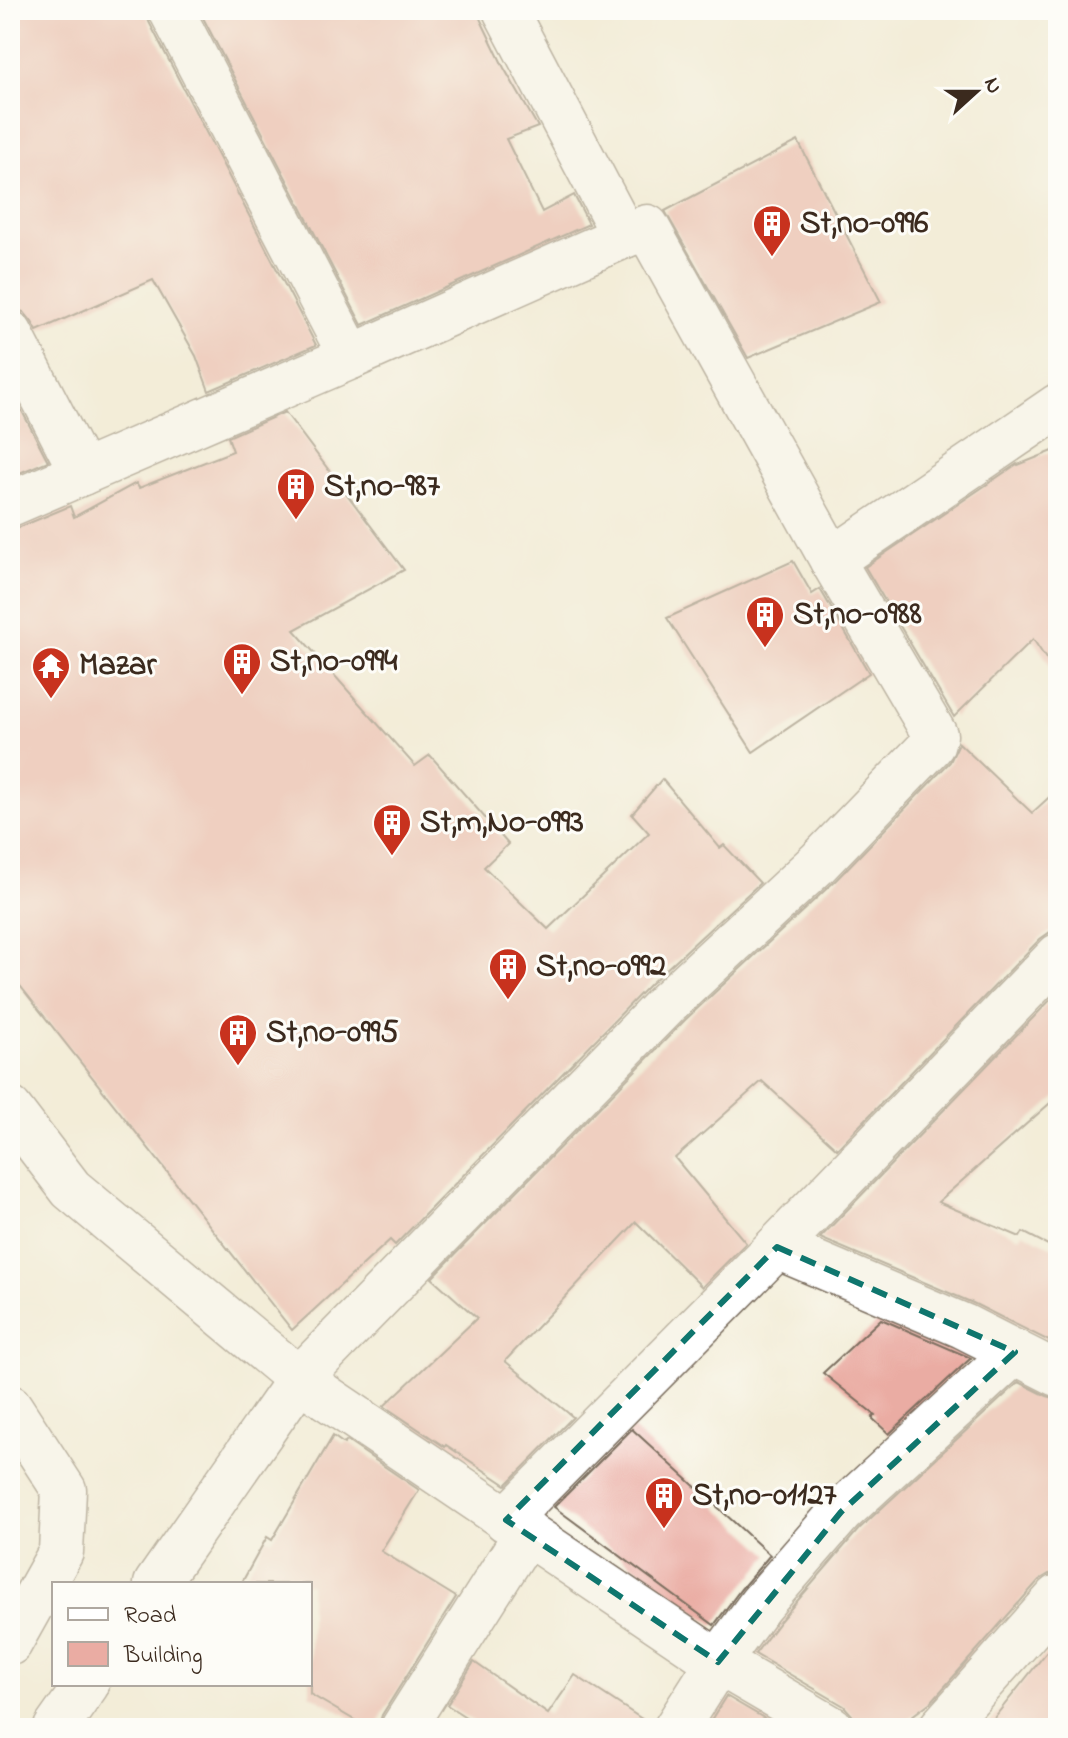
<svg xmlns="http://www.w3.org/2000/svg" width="1068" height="1738" viewBox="0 0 1068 1738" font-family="'Indie Flower',sans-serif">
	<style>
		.building { fill: #eaaca3 }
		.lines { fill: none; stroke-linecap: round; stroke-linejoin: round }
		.minor-casing { stroke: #7b6e5f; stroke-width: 47 }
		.minor { stroke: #fff; stroke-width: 44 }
		.marked { fill: none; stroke: #0f766e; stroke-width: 6; stroke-dasharray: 16 10; stroke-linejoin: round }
		.labels { text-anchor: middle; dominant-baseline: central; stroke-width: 6; stroke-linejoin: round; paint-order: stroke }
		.poi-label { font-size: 32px; font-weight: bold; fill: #3b2a1e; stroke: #fdfcf7; text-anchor: start }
	</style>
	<rect width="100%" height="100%" fill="#fdfcf7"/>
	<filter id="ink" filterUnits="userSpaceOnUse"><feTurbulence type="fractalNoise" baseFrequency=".0125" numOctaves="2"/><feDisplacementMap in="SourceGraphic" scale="16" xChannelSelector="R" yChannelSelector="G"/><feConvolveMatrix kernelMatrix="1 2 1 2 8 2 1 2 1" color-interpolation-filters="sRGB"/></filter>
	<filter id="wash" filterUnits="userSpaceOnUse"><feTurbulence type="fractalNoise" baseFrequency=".006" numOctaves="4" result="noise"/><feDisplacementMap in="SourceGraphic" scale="32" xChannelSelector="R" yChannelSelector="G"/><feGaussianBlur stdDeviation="1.8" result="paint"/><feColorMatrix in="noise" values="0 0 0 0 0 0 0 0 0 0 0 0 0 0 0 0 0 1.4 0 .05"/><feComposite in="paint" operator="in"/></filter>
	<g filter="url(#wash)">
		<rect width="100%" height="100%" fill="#f3edd8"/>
		<g id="blocks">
			<!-- building -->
			<g class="building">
				<path d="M10,10H146L149,22L316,345L209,391L196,356L153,280L37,331L32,322L24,312L10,308Z"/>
				<path d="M199,10H476L504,68L538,127L506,139L542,212L574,195L589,224L362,325Z"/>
				<path d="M798,141L881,302L748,358L665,211Z"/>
				<path d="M10,388L48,461L10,477Z"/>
				<path d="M285,412L404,570L294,630L415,766L430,755L508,844L484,867L548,929L649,833L632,814L662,779L720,848L724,845L760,883L650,984L395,1245L390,1240L292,1330L10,973V528L20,527L70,506L74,517L136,483L139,488L233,451L228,437Z"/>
				<path d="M1058,449V677L1033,639L954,717L865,567L1017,464L1018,465Z"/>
				<path d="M793,561L812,594L820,589L869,673L753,752L667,618Z"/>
				<path d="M959,743L1032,813L1058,789V932H1050L1040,939L837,1149L762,1081L675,1158L746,1243L702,1287L636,1222L505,1361L573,1417L506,1485L446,1445L445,1447L384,1406L477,1318L432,1278L685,1020L836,880L950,762Z"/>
				<path d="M1058,992V1096L938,1202L1020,1237L1023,1232L1058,1250L1057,1345L973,1303L820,1238Z"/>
				<path d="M881,1319L971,1358L889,1434L872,1418L875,1415L823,1373Z"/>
				<path d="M1019,1382L1047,1396L1058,1399V1573L1049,1574L1039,1580L932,1701L896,1728H856L852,1715L844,1706L755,1654L780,1621L859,1529Z"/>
				<path d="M632,1429L770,1555L741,1589L714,1625L554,1507Z"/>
				<path d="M333,1436L344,1444L347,1441L419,1490L381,1551L456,1597L382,1715L378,1728H368L310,1694V1584H241L267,1537L272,1540Z"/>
				<path d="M1058,1638V1728H986Z"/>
				<path d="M474,1662L548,1714L575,1675L651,1725V1728H483L447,1705Z"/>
				<path d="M726,1696L781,1728H706Z"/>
			</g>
		</g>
	</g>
	<g filter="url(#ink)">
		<use href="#blocks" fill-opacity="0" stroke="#7b6e5f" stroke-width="2"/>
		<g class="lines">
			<!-- minor casing -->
			<g class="minor-casing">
				<g id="minor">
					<path d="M171,10L351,357L624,236L505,10"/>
					<path d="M10,333L82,473L351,357"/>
					<path d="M10,504L82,473"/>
					<path d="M832,560L1058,406"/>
					<path d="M10,1109L71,1189L299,1379L668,1002L818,863L932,745L935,735L832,560L647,227L624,236"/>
					<path d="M777,1247L963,1326L1058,1374"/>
					<path d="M10,1407L64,1490L61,1552L10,1643"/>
					<path d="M506,1520L777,1247L1058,956"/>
					<path d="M156,1584L299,1379L718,1662L831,1728"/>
					<path d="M56,1728L87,1684"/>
					<path d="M403,1728L527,1532"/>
					<path d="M676,1728L718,1662L760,1605L841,1512L1015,1352"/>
					<path d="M941,1728L1058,1597"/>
				</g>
			</g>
			<!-- minor -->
			<use href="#minor" class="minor"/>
		</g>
	</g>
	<!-- marked area -->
	<path d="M0 0H1068V1738H0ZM777,1247L1015,1352L841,1512L718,1662L506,1520Z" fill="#f3edd8" fill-opacity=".55" fill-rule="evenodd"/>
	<path class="marked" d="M777,1247L1015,1352L841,1512L718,1662L506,1520Z"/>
	<!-- icons -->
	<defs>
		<g id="building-pin" transform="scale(2)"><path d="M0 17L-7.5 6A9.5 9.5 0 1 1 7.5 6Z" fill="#c8321e" stroke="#fdfcf7"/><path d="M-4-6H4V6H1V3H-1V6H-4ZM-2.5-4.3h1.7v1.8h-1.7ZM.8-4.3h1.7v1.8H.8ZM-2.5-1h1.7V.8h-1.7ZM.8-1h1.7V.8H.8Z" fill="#fff"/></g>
		<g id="temple-pin" transform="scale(2)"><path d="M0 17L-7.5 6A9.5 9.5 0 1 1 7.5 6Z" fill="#c8321e" stroke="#fdfcf7"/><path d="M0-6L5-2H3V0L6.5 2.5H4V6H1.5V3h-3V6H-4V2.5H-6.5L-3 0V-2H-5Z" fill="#fff"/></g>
	</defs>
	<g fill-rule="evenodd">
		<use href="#building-pin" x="772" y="224"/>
		<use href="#building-pin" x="296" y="487"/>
		<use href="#building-pin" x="765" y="615"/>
		<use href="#building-pin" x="242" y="662"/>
		<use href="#temple-pin" x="51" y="666"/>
		<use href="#building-pin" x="392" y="823"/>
		<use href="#building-pin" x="508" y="967"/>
		<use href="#building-pin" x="238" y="1033"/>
		<use href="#building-pin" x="664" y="1496"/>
	</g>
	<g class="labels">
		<!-- poi labels -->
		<g class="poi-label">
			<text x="800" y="224">St,no-0996</text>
			<text x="324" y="487">St,no-987</text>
			<text x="793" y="615">St,no-0988</text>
			<text x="270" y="662">St,no-0994</text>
			<text x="79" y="666">Mazar</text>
			<text x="420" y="823">St,m,No-0993</text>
			<text x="536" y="967">St,no-0992</text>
			<text x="266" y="1033">St,no-0995</text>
			<text x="692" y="1496">St,no-01127</text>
		</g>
	</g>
	<!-- margin -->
	<rect width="1068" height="1738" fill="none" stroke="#fdfcf7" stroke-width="40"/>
	<!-- legend -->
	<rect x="52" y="1582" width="260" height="104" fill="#fdfcf7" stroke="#afa8a0" stroke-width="2"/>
	<rect x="68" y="1608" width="40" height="12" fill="#ffffff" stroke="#afa8a0" stroke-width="2"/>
	<text x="124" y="1622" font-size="24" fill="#3b2a1e">Road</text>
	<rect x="68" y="1642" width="40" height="24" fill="#eaaca3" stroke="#afa8a0" stroke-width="2"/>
	<text x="124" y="1662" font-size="24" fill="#3b2a1e">Building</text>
	<!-- north arrow -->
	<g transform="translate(976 92) rotate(69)" stroke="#fdfcf7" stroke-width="6" paint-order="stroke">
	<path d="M0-6L14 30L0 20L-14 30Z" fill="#3b2a1e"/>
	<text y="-12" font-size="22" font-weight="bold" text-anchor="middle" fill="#3b2a1e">N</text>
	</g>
</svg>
